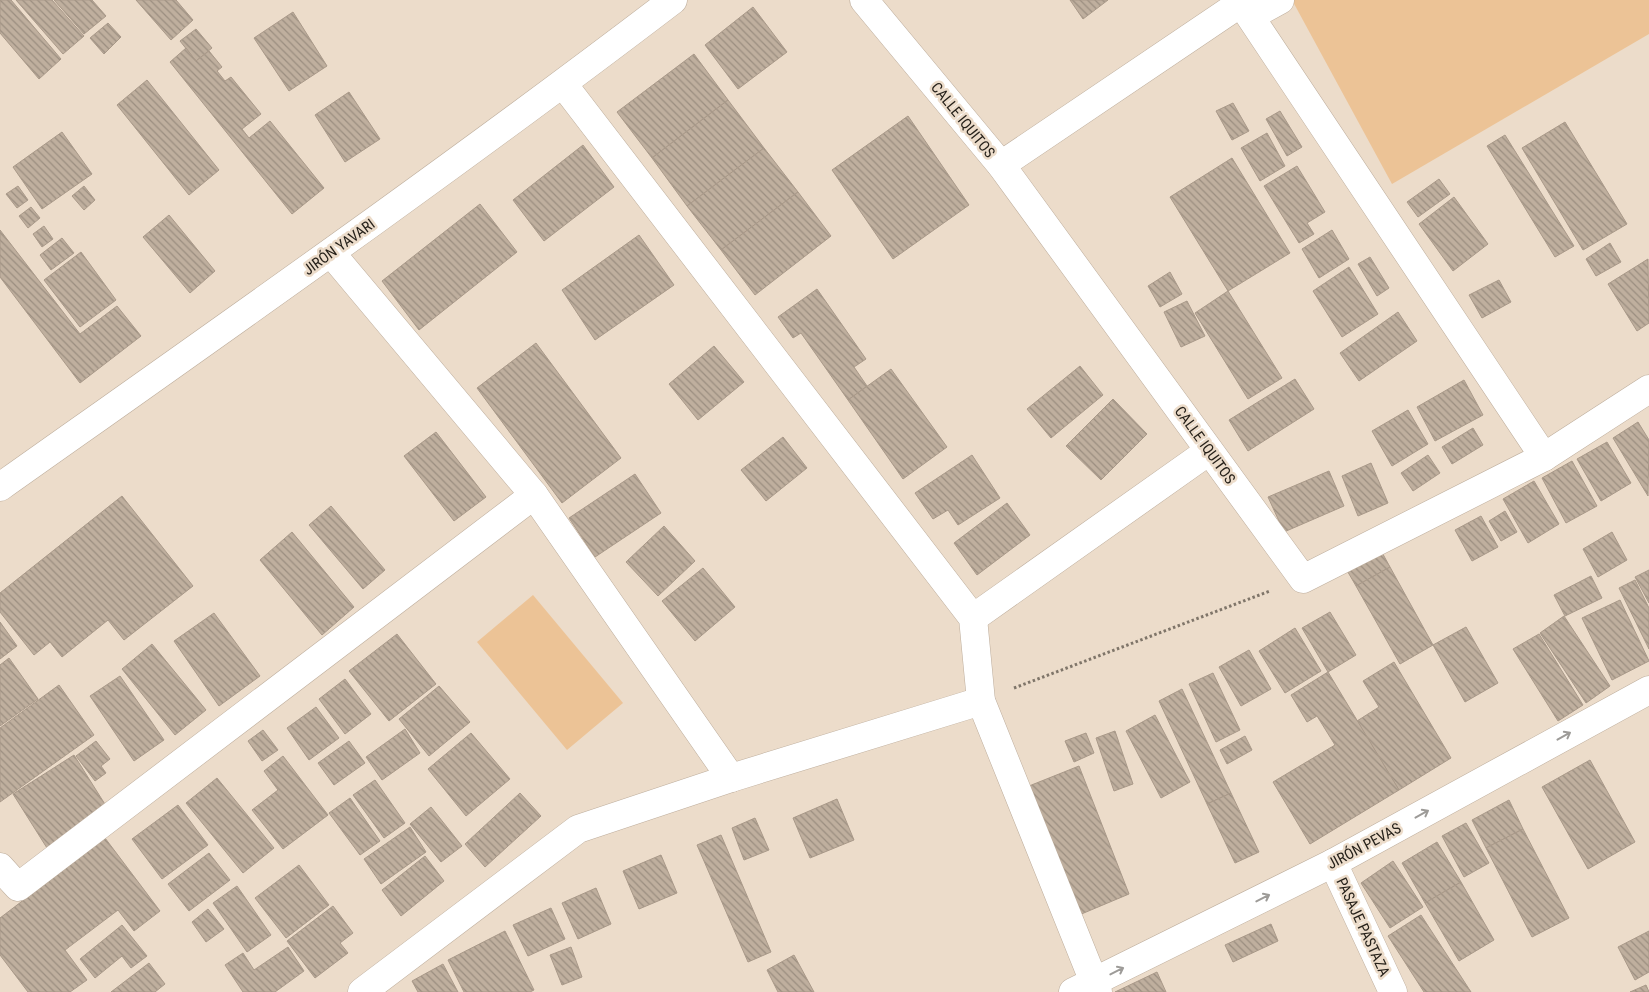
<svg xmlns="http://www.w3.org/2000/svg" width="1649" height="992" viewBox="0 0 1649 992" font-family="'Roboto Condensed',sans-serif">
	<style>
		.park { fill: #ecc396 }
		.building { fill: url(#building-back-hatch); stroke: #a99989 }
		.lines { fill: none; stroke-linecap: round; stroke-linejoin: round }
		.minor-casing { stroke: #beae9d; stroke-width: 29 }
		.path { stroke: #7f7569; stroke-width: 3; stroke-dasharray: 2.5 2.5; stroke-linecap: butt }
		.minor { stroke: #fff; stroke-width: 28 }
		.oneway { stroke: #9d9b98 }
		.labels { text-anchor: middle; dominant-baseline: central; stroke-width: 5; stroke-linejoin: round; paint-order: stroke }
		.street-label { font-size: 15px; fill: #26211a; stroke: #ecdcca }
	</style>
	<defs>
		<pattern id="building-back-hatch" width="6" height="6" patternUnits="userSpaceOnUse" patternTransform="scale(1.25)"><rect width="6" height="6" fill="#bfaf9e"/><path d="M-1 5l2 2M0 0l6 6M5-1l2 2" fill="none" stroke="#9b8e80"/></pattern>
	</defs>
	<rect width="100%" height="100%" fill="#ecdcca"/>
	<!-- park -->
	<g class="park">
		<path d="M1292,0H1649V34L1392,184Z"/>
		<path d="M533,595L623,703L567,750L477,642Z"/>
	</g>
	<!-- building -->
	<g class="building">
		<path d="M0,0H11L61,59L39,79L0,33Z"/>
		<path d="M16,0H52L84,36L63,54Z"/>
		<path d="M54,0H92L106,16L84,34Z"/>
		<path d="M136,0H176L193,20L171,40Z"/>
		<path d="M1070,0H1108L1083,19Z"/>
		<path d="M753,7L787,52L738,89L705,45Z"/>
		<path d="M293,12L327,66L289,91L254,38Z"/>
		<path d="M108,23L121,37L104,54L90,38Z"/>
		<path d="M196,29L212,48L196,61L180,41Z"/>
		<path d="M186,48L196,61L209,51L222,67L217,71L225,81L231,77L261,114L242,129L249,138L270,121L324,188L292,214L170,62Z"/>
		<path d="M694,54L728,100L652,158L617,112Z"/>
		<path d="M147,80L219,170L189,195L117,105Z"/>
		<path d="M349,92L380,139L345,162L315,115Z"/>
		<path d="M728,100L764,148L687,206L652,158Z"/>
		<path d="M1233,103L1249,131L1232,140L1216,111Z"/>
		<path d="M1280,111L1302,147L1287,156L1266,119Z"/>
		<path d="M908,116L969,205L893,259L832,170Z"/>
		<path d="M1565,122L1627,224L1583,250L1522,148Z"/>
		<path d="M62,132L92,174L42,209L13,167Z"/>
		<path d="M1267,133L1285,166L1260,181L1241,148Z"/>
		<path d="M1505,135L1574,246L1555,257L1487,146Z"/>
		<path d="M583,145L614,187L544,241L513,200Z"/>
		<path d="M764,148L798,192L721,250L687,206Z"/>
		<path d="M1232,158L1290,253L1228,291L1170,197Z"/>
		<path d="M1297,166L1325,212L1307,223L1314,234L1299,243L1264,186Z"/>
		<path d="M1439,179L1450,194L1418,217L1407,202Z"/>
		<path d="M18,186L28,200L17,208L6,194Z"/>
		<path d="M84,186L95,200L84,210L72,196Z"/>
		<path d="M798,192L831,236L755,295L721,250Z"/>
		<path d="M1454,197L1488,244L1453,271L1419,224Z"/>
		<path d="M480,204L517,252L419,330L382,281Z"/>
		<path d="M31,207L40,218L28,228L19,216Z"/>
		<path d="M169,215L215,271L190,293L143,237Z"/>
		<path d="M44,226L53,239L42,247L33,234Z"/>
		<path d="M0,230L80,334L117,306L141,336L80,383L0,277Z"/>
		<path d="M1332,230L1349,259L1319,278L1302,249Z"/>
		<path d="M639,235L674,285L595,340L562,290Z"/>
		<path d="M62,238L74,253L51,270L40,255Z"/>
		<path d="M1610,243L1621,262L1596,276L1586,259Z"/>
		<path d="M81,252L116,300L80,327L44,280Z"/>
		<path d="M1370,257L1389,288L1377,296L1358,264Z"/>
		<path d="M1648,259L1649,323L1637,331L1608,284Z"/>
		<path d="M1349,267L1378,314L1342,337L1313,291Z"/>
		<path d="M1170,272L1182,294L1160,307L1148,286Z"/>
		<path d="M1499,280L1511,302L1482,318L1469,295Z"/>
		<path d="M817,289L866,359L854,367L867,386L848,400L801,333L793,338L778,317Z"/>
		<path d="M1228,291L1282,378L1248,399L1195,313Z"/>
		<path d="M1187,301L1205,336L1181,347L1164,312Z"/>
		<path d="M1398,312L1417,341L1359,381L1340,353Z"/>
		<path d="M536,343L621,458L562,503L477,388Z"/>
		<path d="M714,346L744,382L698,420L669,384Z"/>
		<path d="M1080,366L1103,395L1051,438L1027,409Z"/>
		<path d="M891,369L947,447L903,479L848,400Z"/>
		<path d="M1295,379L1314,409L1248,451L1229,420Z"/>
		<path d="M1464,380L1483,415L1435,441L1417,407Z"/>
		<path d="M1113,399L1147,434L1101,480L1066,446Z"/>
		<path d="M1408,410L1428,444L1392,466L1372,431Z"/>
		<path d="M1638,422L1649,440L1648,496L1613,438Z"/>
		<path d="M1473,428L1483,445L1452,464L1442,447Z"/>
		<path d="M436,432L486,497L454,521L404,456Z"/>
		<path d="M783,437L807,468L766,501L741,470Z"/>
		<path d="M1607,442L1631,483L1601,501L1577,459Z"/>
		<path d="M972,455L1000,498L958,525L948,510L933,519L915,493Z"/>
		<path d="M1428,455L1440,473L1413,491L1401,473Z"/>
		<path d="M1572,461L1597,506L1566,523L1542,478Z"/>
		<path d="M1371,463L1388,503L1358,516L1342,476Z"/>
		<path d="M1329,471L1344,506L1284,532L1268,497Z"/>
		<path d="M635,474L661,513L595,557L569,518Z"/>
		<path d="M1534,481L1559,524L1528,543L1503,499Z"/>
		<path d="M122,496L193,586L124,640L108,620L62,657L50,642L34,655L0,612V593Z"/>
		<path d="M1007,503L1030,535L977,575L954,543Z"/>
		<path d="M331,506L385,570L363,589L309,525Z"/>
		<path d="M1505,511L1517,532L1501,541L1489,521Z"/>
		<path d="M1481,516L1498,547L1472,561L1455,530Z"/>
		<path d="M664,526L695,561L658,596L626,562Z"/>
		<path d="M292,532L354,607L322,635L260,560Z"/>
		<path d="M1612,532L1627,560L1598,577L1583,549Z"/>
		<path d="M1379,547L1390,567L1356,586L1345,567Z"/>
		<path d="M1390,567L1433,645L1400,664L1356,586Z"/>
		<path d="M703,568L735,607L695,641L662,601Z"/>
		<path d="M1649,570V603L1635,577Z"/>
		<path d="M1591,576L1602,598L1565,616L1554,595Z"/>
		<path d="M1635,580L1649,608V649L1619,588Z"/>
		<path d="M1620,600L1649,661L1612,680L1582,618Z"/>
		<path d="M1330,612L1356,655L1328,672L1302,628Z"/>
		<path d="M214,613L260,676L219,706L174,641Z"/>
		<path d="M1564,616L1610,686L1586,703L1540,633Z"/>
		<path d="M0,622L17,646L0,659Z"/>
		<path d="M1466,627L1498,683L1465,702L1433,645Z"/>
		<path d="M1295,628L1321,671L1285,693L1259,651Z"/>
		<path d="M397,634L436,684L389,721L349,671Z"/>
		<path d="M1539,634L1583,705L1558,721L1513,649Z"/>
		<path d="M152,644L206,710L175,735L122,669Z"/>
		<path d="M1249,650L1271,689L1241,706L1219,667Z"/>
		<path d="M9,658L38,699L0,726V665Z"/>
		<path d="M1394,662L1451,758L1399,790L1357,721L1379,707L1363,681Z"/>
		<path d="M1328,672L1399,790L1310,844L1273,782L1335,745L1317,716L1307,722L1291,695Z"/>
		<path d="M1213,673L1240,730L1216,742L1189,684Z"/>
		<path d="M120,676L164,740L134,761L90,696Z"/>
		<path d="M345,679L371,714L345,734L319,699Z"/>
		<path d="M59,685L94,735L0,802V728Z"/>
		<path d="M439,686L470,722L429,756L399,719Z"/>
		<path d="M1182,689L1231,793L1207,804L1159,701Z"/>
		<path d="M316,707L339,738L309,760L287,728Z"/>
		<path d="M1155,715L1190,782L1161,798L1126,731Z"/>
		<path d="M405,729L420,753L382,780L366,757Z"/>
		<path d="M263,730L278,750L262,761L248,741Z"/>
		<path d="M1115,731L1133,784L1114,791L1096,738Z"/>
		<path d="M471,733L510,779L466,816L428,769Z"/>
		<path d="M1086,733L1094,753L1074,762L1065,741Z"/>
		<path d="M1245,736L1252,750L1227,764L1220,750Z"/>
		<path d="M96,741L110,759L101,766L106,773L95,781L76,756Z"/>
		<path d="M349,741L365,763L334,785L318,763Z"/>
		<path d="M74,755L108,809L47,848L13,794Z"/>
		<path d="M283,756L328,815L283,849L252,810L278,790L264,771Z"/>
		<path d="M1590,760L1635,842L1588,869L1542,787Z"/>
		<path d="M1079,766L1129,894L1079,915L1029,786Z"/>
		<path d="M217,778L274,848L243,873L186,803Z"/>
		<path d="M375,780L405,823L384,838L353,795Z"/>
		<path d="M520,793L541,816L485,867L465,844Z"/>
		<path d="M1231,793L1259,852L1235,863L1207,804Z"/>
		<path d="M350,798L380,841L360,855L329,813Z"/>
		<path d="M837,799L854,840L810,858L793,818Z"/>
		<path d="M1509,800L1523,829L1486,848L1472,820Z"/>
		<path d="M178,805L208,845L162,879L132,839Z"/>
		<path d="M431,807L462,846L441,862L410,824Z"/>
		<path d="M755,818L769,850L744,860L732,828Z"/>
		<path d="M1466,823L1489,863L1464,877L1442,836Z"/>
		<path d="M410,827L426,852L381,884L364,859Z"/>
		<path d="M1523,829L1569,918L1532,937L1486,848Z"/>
		<path d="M721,835L771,952L748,962L697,845Z"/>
		<path d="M105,838L160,911L134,931L118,910L65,950L87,980L70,992H28L0,955V918Z"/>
		<path d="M1437,842L1461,882L1425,903L1402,863Z"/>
		<path d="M209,853L230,880L189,911L168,884Z"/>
		<path d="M661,855L677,893L639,909L623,871Z"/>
		<path d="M425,856L444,881L401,916L382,890Z"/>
		<path d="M1393,861L1423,907L1390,928L1361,883Z"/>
		<path d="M299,865L329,905L286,938L255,898Z"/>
		<path d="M1461,882L1494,940L1459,961L1425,903Z"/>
		<path d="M237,886L271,935L247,952L213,903Z"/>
		<path d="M596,888L611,924L578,939L562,903Z"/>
		<path d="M333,906L353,933L340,943L348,953L315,978L287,941Z"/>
		<path d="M551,908L565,939L528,956L513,925Z"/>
		<path d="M208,909L224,929L206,942L192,922Z"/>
		<path d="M1421,915L1471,992H1424L1388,936Z"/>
		<path d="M1271,924L1278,941L1233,962L1225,945Z"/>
		<path d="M122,925L147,956L131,968L122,956L95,978L80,959Z"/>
		<path d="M505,931L534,990L530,992H464L448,960Z"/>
		<path d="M1649,931V972L1635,980L1618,947Z"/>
		<path d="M288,947L304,971L275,992H243L225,965L243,953L254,970Z"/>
		<path d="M571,947L582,977L562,985L550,955Z"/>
		<path d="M794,955L814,992H778L767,970Z"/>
		<path d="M149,963L165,984L155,992H111Z"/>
		<path d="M443,964L458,992H418L412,981Z"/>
		<path d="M1157,972L1166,992H1115Z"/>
		<path d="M1646,985L1649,992H1630Z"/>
	</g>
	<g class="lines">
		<!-- minor casing -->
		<g class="minor-casing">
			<g id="minor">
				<path d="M864,0L1001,165L1303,579L1544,457L1649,389"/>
				<path d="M1251,16L1280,0"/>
				<path d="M563,84L973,618L981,701L1098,992"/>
				<path d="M1001,165L1241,3L1544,457"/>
				<path d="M331,253L534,495L731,778"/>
				<path d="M0,487C226,327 453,168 673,0"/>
				<path d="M973,618L1209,451"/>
				<path d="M1333,863L1393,992"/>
				<path d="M0,867L18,887L534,495"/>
				<path d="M362,992L578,829L731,778L981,701"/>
				<path d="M1073,992L1333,863L1649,690"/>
			</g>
		</g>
		<!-- path -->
		<path class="path" d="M1014,688L1270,591"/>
		<!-- minor -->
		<use href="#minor" class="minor"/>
	</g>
	<!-- one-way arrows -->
	<defs><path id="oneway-shaft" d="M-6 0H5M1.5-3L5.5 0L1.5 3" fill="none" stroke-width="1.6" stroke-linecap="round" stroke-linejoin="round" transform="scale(1.25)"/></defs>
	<g class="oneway">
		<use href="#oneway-shaft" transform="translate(1564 736) rotate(-29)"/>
		<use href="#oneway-shaft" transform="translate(1422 814) rotate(-29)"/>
		<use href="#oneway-shaft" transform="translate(1263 898) rotate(-27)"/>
		<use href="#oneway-shaft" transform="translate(1117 971) rotate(-27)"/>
	</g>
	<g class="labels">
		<!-- street labels -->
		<g class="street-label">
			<text transform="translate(963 120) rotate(51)">CALLE IQUITOS</text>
			<text transform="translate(339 247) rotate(-36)">JIRÓN YAVARI</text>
			<text transform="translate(1205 445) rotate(54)">CALLE IQUITOS</text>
			<text transform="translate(1364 846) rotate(-28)">JIRÓN PEVAS</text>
			<text transform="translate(1363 927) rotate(65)">PASAJE PASTAZA</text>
		</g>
	</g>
</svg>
